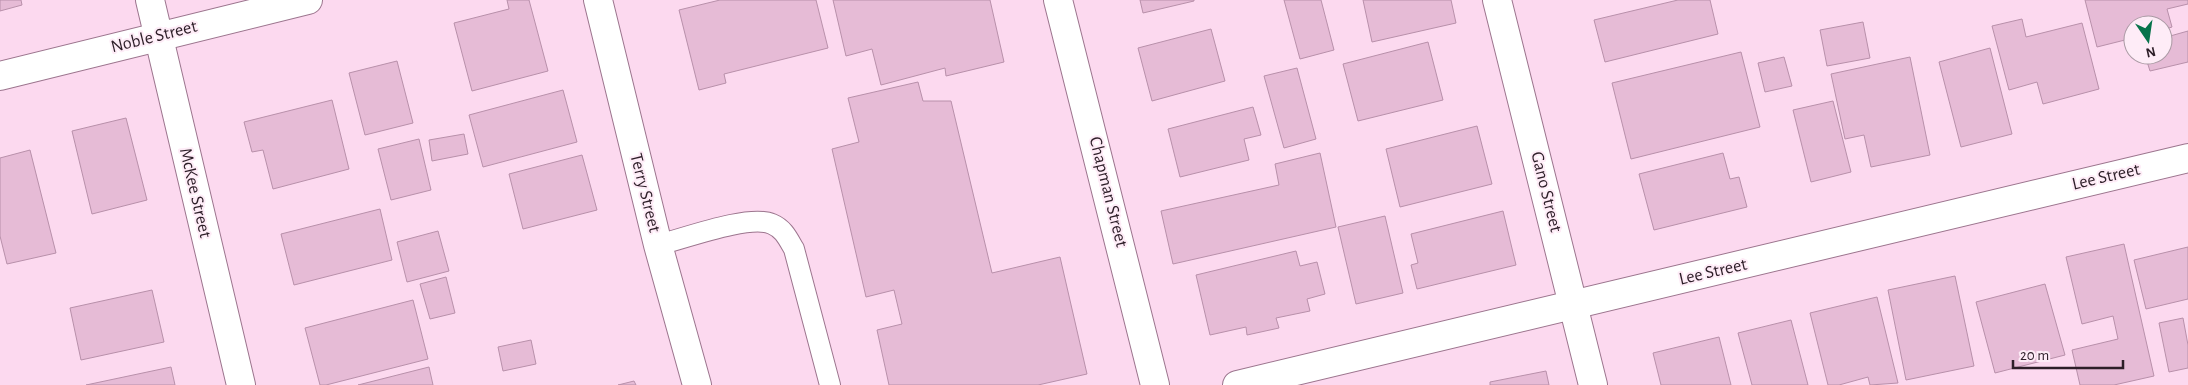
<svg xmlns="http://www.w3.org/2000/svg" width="2188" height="385" viewBox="0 0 2188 385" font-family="'Alegreya Sans',sans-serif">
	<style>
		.building { fill: #e6bbd6; stroke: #b890aa }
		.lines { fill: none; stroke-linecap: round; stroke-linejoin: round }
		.service-casing { stroke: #9c758e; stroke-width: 22 }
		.minor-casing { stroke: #9c758e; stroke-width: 30 }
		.service { stroke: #fff; stroke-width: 20 }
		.minor { stroke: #fff; stroke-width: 28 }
		.labels { text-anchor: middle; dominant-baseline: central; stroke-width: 4; stroke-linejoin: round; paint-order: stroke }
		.street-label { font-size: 18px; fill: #2d1e28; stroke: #feecf7 }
	</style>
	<rect width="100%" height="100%" fill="#fcd9ef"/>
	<!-- building -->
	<g class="building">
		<path d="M0,0H21L22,5L0,11Z"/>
		<path d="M507,0H529L548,71L472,91L454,23L509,9Z"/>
		<path d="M720,0H816L828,48L724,74L726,83L699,90L679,10Z"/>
		<path d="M833,0H990L1004,62L946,76L945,68L881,85L872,49L846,56Z"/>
		<path d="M1140,0H1194V1L1143,13Z"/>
		<path d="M1284,0H1321L1334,50L1300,59Z"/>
		<path d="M1363,0H1451L1456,23L1372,42Z"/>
		<path d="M1678,0H1710L1718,34L1605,62L1594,20Z"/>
		<path d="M2085,0H2188V4L2167,9L2172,27L2163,30V25H2133V38L2097,47Z"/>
		<path d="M2022,19L2026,37L2082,23L2099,89L2043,104L2037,82L2009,90L1992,26Z"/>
		<path d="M1863,22L1870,58L1827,66L1820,30Z"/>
		<path d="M1211,29L1225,81L1152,101L1138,48Z"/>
		<path d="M2188,31V62L2150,71L2145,55H2163V38Z"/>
		<path d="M1428,42L1443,100L1358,121L1343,64Z"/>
		<path d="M1990,48L2012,134L1961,147L1939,62Z"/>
		<path d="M1741,52L1760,127L1631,159L1612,83Z"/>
		<path d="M1784,57L1792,86L1765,92L1758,63Z"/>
		<path d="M1910,57L1930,155L1871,167L1864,135L1845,139L1831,74Z"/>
		<path d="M397,61L413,123L365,135L349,73Z"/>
		<path d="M1297,68L1316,139L1284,148L1264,76Z"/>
		<path d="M918,82L923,101H951L992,273L1060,257L1087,374L1038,385H889L877,330L902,324L894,290L866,297L832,149L859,142L848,98Z"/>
		<path d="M563,90L577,142L483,167L469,115Z"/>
		<path d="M332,100L349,169L273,189L263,150L252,152L244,122Z"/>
		<path d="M1833,101L1851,172L1811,182L1793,110Z"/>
		<path d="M1253,107L1261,135L1244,139L1249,160L1180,177L1168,129Z"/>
		<path d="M126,118L147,200L92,214L72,131Z"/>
		<path d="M1477,126L1492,184L1400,207L1386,149Z"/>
		<path d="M464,134L468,154L432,161L429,140Z"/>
		<path d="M419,139L431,190L391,200L378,149Z"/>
		<path d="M30,150L56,253L7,264L0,236V158Z"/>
		<path d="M1320,153L1336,227L1173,264L1161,211L1279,185L1275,164Z"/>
		<path d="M1723,153L1730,179L1739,177L1747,207L1654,230L1639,174Z"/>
		<path d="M582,155L597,210L523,229L509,174Z"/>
		<path d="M380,209L392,260L294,285L281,234Z"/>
		<path d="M1503,211L1516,265L1417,289L1411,265L1418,263L1411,234Z"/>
		<path d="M1385,216L1403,293L1356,304L1338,227Z"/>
		<path d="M438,231L449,271L407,282L397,242Z"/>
		<path d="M2124,244L2154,376L2114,385H2080L2072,350L2118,339L2113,316L2082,324L2066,257Z"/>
		<path d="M2188,247V299L2146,309L2134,260Z"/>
		<path d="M1296,251L1300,266L1317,262L1325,294L1307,299L1310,311L1276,318L1279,328L1247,335L1246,327L1210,335L1196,275Z"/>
		<path d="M1955,276L1974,366L1906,380L1888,290Z"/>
		<path d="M446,277L455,313L430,319L420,284Z"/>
		<path d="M2045,284L2065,355L1995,373L1976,302Z"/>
		<path d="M152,290L164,342L81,360L70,308Z"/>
		<path d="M1877,297L1898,383L1870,385L1868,377L1839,385H1828L1810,313Z"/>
		<path d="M413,300L428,359L326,385H320L305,328Z"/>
		<path d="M2183,318L2188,345V368L2169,372L2159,323Z"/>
		<path d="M1791,320L1808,385H1752L1738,333Z"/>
		<path d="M1719,337L1731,385H1661L1653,353Z"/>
		<path d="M531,340L536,364L503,371L498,347Z"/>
		<path d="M171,367L175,385H86Z"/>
		<path d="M429,367L433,385H358Z"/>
		<path d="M1546,371L1549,385H1490V382Z"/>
		<path d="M634,381L636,385H618Z"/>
	</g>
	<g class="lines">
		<!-- service casing -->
		<g class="service-casing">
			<path id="service" d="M658,245C683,239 749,214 772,224C784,229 788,239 794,249L830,385"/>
		</g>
		<!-- minor casing -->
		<g class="minor-casing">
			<g id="minor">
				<path d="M150,0L241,385"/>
				<path d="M598,0L658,245L697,385"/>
				<path d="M1058,0L1155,385"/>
				<path d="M1497,0L1593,385"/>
				<path d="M0,76L308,0"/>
				<path d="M1237,385L2188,158"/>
			</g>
		</g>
		<!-- service -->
		<use href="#service" class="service"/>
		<!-- minor -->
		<use href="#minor" class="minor"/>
	</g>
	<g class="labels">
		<!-- street labels -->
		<g class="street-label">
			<text transform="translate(154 37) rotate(-14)">Noble Street</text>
			<text transform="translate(2106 177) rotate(-13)">Lee Street</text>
			<text transform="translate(1108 192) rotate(76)">Chapman Street</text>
			<text transform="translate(1546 192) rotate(76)">Gano Street</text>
			<text transform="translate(195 193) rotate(77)">McKee Street</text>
			<text transform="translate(645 193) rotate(76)">Terry Street</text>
			<text transform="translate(1713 272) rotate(-13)">Lee Street</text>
		</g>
	</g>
	<!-- north arrow -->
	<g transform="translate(2148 40) rotate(167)"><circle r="24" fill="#feecf7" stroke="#aa9aa4"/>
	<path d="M0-4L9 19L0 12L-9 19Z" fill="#07734b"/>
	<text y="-8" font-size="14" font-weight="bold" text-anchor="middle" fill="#2d1e28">N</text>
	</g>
	<!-- scale -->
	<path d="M2013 360v8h110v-8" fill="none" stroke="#2d1e28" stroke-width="2.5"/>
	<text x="2020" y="360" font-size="15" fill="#2d1e28" stroke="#feecf7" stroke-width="4" paint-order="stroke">20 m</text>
</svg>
